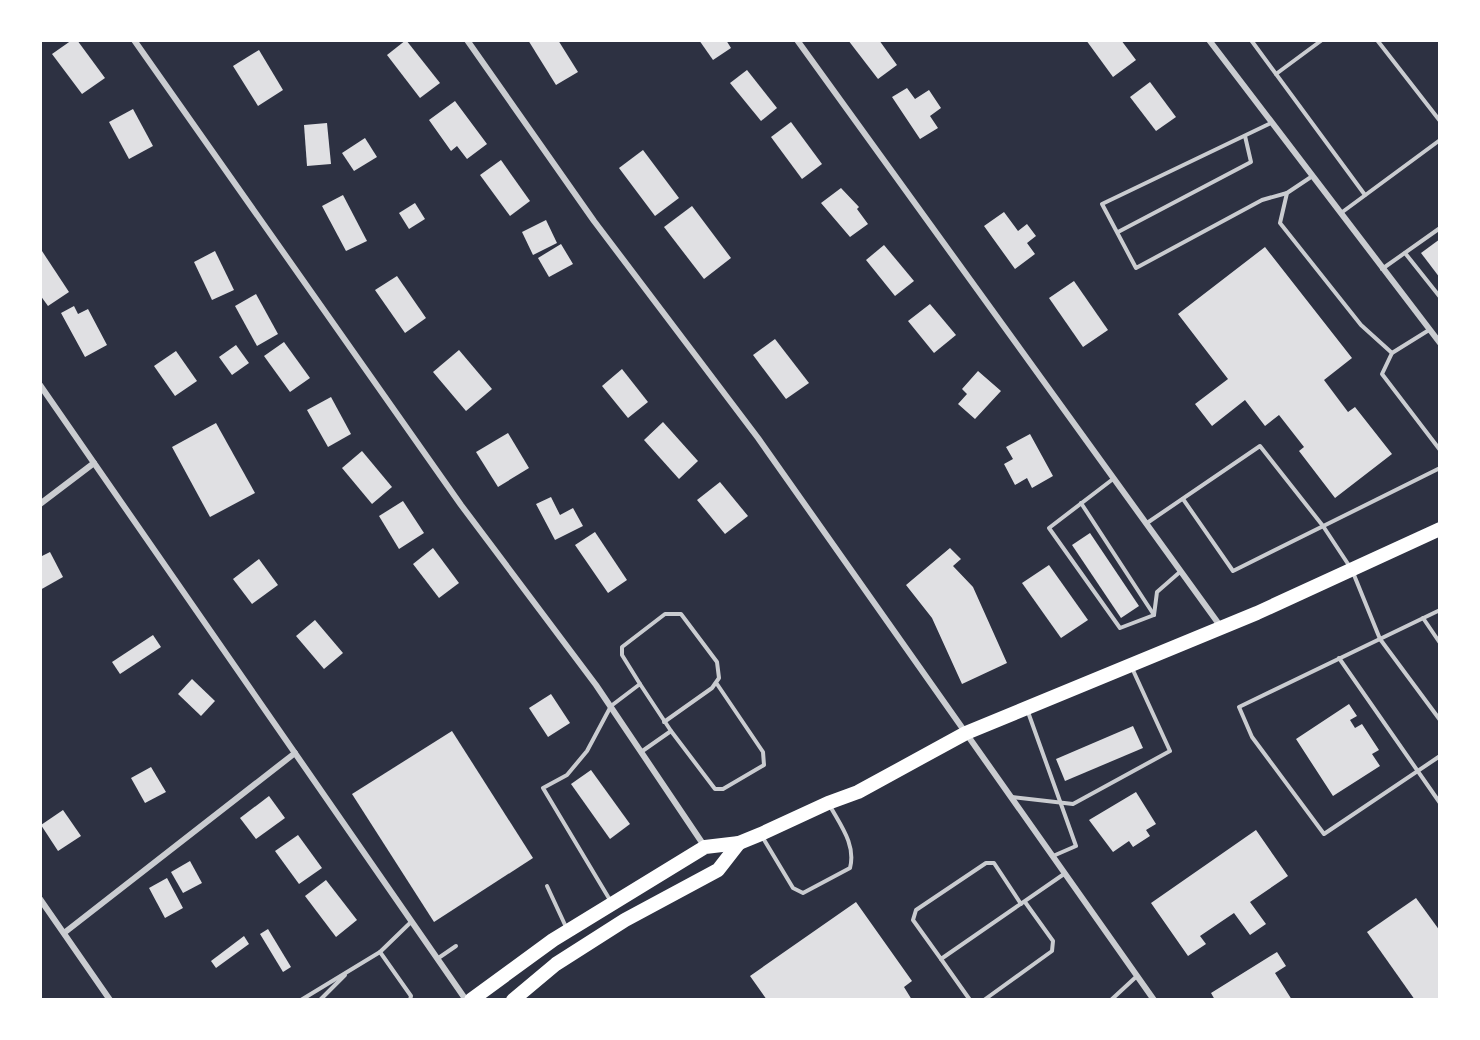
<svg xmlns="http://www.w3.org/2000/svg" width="1480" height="1040" viewBox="0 0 1480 1040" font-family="Montserrat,sans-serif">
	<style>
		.building { fill: #e0e0e3 }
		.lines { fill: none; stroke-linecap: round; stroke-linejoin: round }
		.service { stroke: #caccd0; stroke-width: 4 }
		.minor { stroke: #caccd0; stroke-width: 6 }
		.primary { stroke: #fff; stroke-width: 14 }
	</style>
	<rect width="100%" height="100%" fill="#2d3142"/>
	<!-- building -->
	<g class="building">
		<path d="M72,40H77L105,78L82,94L52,54Z"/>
		<path d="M406,40L440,83L420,98L387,55Z"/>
		<path d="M528,40H558L578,72L556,85Z"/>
		<path d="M699,40H726L731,48L713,60Z"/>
		<path d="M848,40H879L897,65L878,79Z"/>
		<path d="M1086,40H1121L1136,60L1113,77Z"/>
		<path d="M259,50L283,90L258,106L233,66Z"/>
		<path d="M747,70L777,108L761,121L730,83Z"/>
		<path d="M1150,82L1176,117L1156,131L1130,97Z"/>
		<path d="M907,88L915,99L929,90L941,108L930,116L938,128L920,139L892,97Z"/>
		<path d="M455,101L487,144L467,159L457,146L451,151L429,120Z"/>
		<path d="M133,109L153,146L129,159L109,122Z"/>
		<path d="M791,122L822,164L802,179L771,137Z"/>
		<path d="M327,123L331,164L307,166L304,125Z"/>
		<path d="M365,138L377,157L354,171L342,153Z"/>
		<path d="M643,150L679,198L655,216L619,168Z"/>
		<path d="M501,160L530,201L510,216L480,175Z"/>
		<path d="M841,188L859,207L857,209L868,224L850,237L821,203Z"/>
		<path d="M343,195L367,241L346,251L322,206Z"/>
		<path d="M415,203L425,219L409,229L399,213Z"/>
		<path d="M692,206L731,258L704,279L664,227Z"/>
		<path d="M1004,212L1018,231L1027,224L1036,236L1027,243L1035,254L1015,269L984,226Z"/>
		<path d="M546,220L557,243L533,255L522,232Z"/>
		<path d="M1440,239V278L1421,253Z"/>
		<path d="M561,244L573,264L549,277L538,258Z"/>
		<path d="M884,245L914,281L895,296L866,260Z"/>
		<path d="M1265,247L1352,358L1324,380L1348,412L1355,407L1392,454L1335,498L1299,451L1304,447L1279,415L1265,426L1245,400L1212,426L1195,404L1228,379L1178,314Z"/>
		<path d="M40,248L69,292L48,306L40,295Z"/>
		<path d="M215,251L234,290L212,300L194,262Z"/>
		<path d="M397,276L426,318L405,333L375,290Z"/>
		<path d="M1074,281L1108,330L1083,347L1049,298Z"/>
		<path d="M256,294L278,334L257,346L235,306Z"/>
		<path d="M930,304L956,335L934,353L908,321Z"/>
		<path d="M74,306L78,314L88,309L107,345L85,357L61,313Z"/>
		<path d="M775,339L809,383L786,399L753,355Z"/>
		<path d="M284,342L310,378L290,392L264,356Z"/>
		<path d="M236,345L249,363L232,375L219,357Z"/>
		<path d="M459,350L492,389L466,411L433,372Z"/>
		<path d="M176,351L197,381L175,396L154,366Z"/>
		<path d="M622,369L648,402L628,418L602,386Z"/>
		<path d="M978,371L1001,391L975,419L958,404L967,394L962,389Z"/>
		<path d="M331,397L351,434L328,447L307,410Z"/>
		<path d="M663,422L698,461L679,479L644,440Z"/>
		<path d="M216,423L255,493L210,517L172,447Z"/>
		<path d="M508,433L529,468L498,487L476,452Z"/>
		<path d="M1030,434L1053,476L1032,488L1027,478L1015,485L1004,464L1013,459L1006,447Z"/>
		<path d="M362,451L392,487L372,504L342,468Z"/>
		<path d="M720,482L748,516L725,534L697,500Z"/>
		<path d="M551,497L560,515L573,508L583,526L555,540L536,504Z"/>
		<path d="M403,501L424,533L399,549L379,516Z"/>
		<path d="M595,532L627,580L608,593L575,545Z"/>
		<path d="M1090,533L1139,606L1121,618L1072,545Z"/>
		<path d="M433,548L459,583L439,598L413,564Z"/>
		<path d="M950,548L961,559L953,566L973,587L1007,663L962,684L932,618L906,585Z"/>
		<path d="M50,552L63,577L40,590V557Z"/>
		<path d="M259,559L278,585L252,604L233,579Z"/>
		<path d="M1049,565L1088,620L1061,638L1022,583Z"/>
		<path d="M315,620L343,653L324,669L296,636Z"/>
		<path d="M153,635L161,647L120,674L112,662Z"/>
		<path d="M192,679L215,701L201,716L178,694Z"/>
		<path d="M551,694L570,723L548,737L529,708Z"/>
		<path d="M1349,704L1357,716L1350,720L1355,728L1362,724L1379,750L1372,754L1380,766L1333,796L1296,739Z"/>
		<path d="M1133,726L1143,748L1065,781L1056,759Z"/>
		<path d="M452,731L533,858L434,922L352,794Z"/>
		<path d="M151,767L166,792L145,803L131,778Z"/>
		<path d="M591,770L630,824L610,839L571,784Z"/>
		<path d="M1136,792L1156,824L1146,830L1150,836L1133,847L1129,841L1113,852L1089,820Z"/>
		<path d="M269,796L285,818L256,839L240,818Z"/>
		<path d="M63,810L81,836L58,851L41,825Z"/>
		<path d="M1256,830L1288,876L1250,902L1266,924L1250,935L1234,913L1200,936L1206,944L1188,956L1151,903Z"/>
		<path d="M298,835L322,868L299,884L275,851Z"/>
		<path d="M190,861L202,883L183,893L171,872Z"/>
		<path d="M167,878L183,908L165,918L149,888Z"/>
		<path d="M326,880L357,920L336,937L305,896Z"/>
		<path d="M1416,898L1440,931V1000H1415L1367,932Z"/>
		<path d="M856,902L912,981L904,987L912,1000H767L750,976Z"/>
		<path d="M268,929L291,967L283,972L260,934Z"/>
		<path d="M244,936L249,944L216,968L211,961Z"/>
		<path d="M1277,952L1286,966L1275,973L1292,1000H1215L1211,993Z"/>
	</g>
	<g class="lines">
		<!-- service -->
		<g class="service">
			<path d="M1251,40L1365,195"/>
			<path d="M1377,40L1440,121"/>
			<path d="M1276,74L1322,40"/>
			<path d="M1271,123L1102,204L1136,268L1262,200L1287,193"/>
			<path d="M1311,177L1287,193L1280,223L1361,325L1392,353"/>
			<path d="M1341,213L1440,140"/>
			<path d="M1118,232L1251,162L1245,136"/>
			<path d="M1405,253L1440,297"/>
			<path d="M1382,269L1440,228"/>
			<path d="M1429,330L1392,353L1382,374L1440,450"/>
			<path d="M1113,479L1049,528L1120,628L1154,615L1157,592L1181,571"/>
			<path d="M1183,499L1233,571L1440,468"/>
			<path d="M1081,503L1154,615"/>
			<path d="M1147,523L1260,446L1323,526L1352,570L1380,639L1440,720"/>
			<path d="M1440,610L1239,707L1252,737L1324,834L1440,756"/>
			<path d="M1423,618L1440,643"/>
			<path d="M1339,658L1440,803"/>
			<path d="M640,684L622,655V647L665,614H681L717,662L719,678L712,688L664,722"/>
			<path d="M1028,712L1076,846L1053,856"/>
			<path d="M671,731L715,789H723L764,765L763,752L717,684"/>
			<path d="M1012,797L1073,804L1170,751L1132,668"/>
			<path d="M763,838L793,888L803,893L850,868C856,845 841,826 830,806"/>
			<path d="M547,886L566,927"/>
			<path d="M610,900L543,788L567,775L587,751L611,706L640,684L671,731L641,752"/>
			<path d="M1021,904L994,863H986L916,910L913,920L941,959L1064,874"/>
			<path d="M380,952L411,996L410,1000"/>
			<path d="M437,959L456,946"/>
			<path d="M941,959L970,1000"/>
			<path d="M301,1000L380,952L411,922"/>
			<path d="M320,1000L345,975"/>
			<path d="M984,1000L1052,951L1053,941L1025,902"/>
			<path d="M1111,1000L1137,976"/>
		</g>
		<!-- minor -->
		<g class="minor">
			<path d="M134,40L461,505L596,685L705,847"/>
			<path d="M467,40L594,221L758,438L1154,1000"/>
			<path d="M797,40L1221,627"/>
			<path d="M1209,40L1440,343"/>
			<path d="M40,385L466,1000"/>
			<path d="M40,504L94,463"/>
			<path d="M40,899L110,1000"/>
			<path d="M64,933L295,753"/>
		</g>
		<!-- primary -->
		<g class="primary">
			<path d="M471,1000L553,940L705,847L739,843L761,834L828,803L858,792L966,733L1257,613L1440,529"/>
			<path d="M513,1000L556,964L625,920L718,870L739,843"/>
		</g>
	</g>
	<!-- border -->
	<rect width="1480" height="1040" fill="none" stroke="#ffffff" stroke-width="84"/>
</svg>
